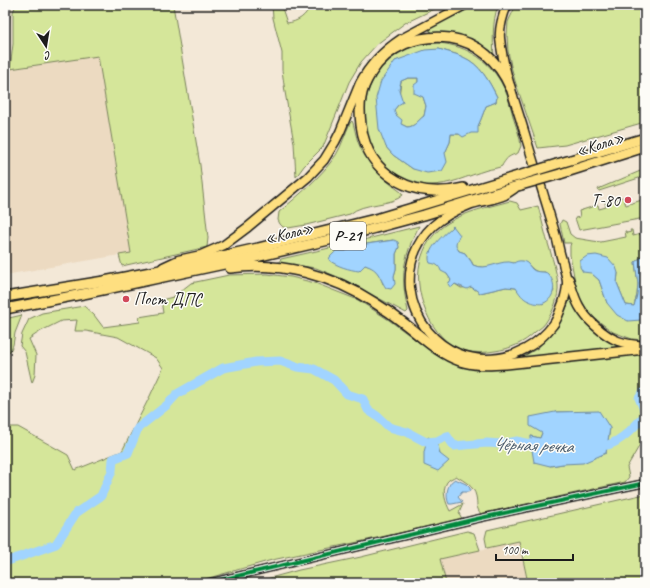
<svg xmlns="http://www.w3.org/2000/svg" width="650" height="588" viewBox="0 0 650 588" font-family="Caveat,sans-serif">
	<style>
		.built { fill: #ecdac1 }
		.green { fill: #d5e69a; stroke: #78815b; fill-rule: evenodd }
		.water { fill: #a1d4ff; stroke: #6c8aa4; fill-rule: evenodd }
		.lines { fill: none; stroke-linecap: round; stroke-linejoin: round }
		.river { stroke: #a1d4ff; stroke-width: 9 }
		.minor-casing { stroke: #1c1c1c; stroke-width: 9 }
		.major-casing { stroke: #1c1c1c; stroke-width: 11 }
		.highway-casing { stroke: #1c1c1c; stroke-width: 12 }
		.minor { stroke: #fdfcf7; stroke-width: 6 }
		.major { stroke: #fedf80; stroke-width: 8 }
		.highway { stroke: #fedf80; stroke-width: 9 }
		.highway-bridge-casing { stroke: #1c1c1c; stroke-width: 12; stroke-linecap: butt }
		.highway-bridge { stroke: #fedf80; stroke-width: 9 }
		.cycleway-casing { stroke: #fdfcf7; stroke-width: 6 }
		.cycleway { stroke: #00873e; stroke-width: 4 }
		.poi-dot { fill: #d1495b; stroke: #fdfcf7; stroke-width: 1.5 }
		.labels { text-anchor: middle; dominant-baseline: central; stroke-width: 3; stroke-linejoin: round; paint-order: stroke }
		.shield { fill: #fdfcf7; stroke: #605f5e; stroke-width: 1 }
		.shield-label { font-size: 16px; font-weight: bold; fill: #1c1c1c }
		.street-label { font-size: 17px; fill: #1c1c1c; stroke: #fdfcf7 }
		.poi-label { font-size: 17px; fill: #1c1c1c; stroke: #fdfcf7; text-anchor: end }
		.water-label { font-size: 18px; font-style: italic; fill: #4b5c6b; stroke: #fdfcf7 }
	</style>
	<rect width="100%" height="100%" fill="#f3e8d7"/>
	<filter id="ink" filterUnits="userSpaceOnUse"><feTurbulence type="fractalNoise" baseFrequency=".025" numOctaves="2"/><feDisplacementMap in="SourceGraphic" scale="8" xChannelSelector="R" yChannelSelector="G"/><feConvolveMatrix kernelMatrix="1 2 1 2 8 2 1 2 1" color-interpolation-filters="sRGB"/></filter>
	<g filter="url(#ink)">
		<!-- built -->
		<g class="built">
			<path d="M98,55L131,253L5,275V70Z"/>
			<path d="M519,541L528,583H446L440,559Z"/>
		</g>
		<!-- green -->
		<g class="green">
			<path d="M5,5H11L5,56Z"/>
			<path d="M16,5H173L200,165L208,238L207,247L122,266L119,255L131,253L98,56L10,69L13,44V12Z"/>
			<path d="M272,5H281L287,23C297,22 307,16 310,5H443L405,23L377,44L361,62L349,82L338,110L323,147L304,166L296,177L294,143L285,92L282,70V53L273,18Z"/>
			<path d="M477,5H498C492,24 493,38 494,57L432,33L428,29Z"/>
			<path d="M516,5H645V122L565,145L538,148L515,81L511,66L508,51L507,35L508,22Z"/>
			<path d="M439,43C468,46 491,61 504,88C509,98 511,109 514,120C517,129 520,137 521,146L518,153C513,155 508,156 505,161C505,161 502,165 502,166C499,168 491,169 487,170C467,176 451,185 429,185C422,185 413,181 406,179C354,158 351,81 398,53C408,46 426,44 439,43ZM439,49C447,52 455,53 463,57C480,64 489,81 497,97L496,102L486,106L481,119L478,126L459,134H451L450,142L445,153L413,169L393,155L386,147L395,61Z"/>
			<path d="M408,78H418V82L426,106L424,116C418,120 415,127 407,127C405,126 403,125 400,124L394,110L398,105L401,81Z"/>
			<path d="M352,121L353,123C355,130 356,136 358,142C366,164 383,179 401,192L403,195C392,206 363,202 350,214L306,225L288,228L283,227L280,224L278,220L279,212C299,195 321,177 336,155C342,145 345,134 350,123Z"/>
			<path d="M645,169V176L599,191L598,189Z"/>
			<path d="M623,197L626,205L645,199V218L579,230L575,218L580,217L579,211L598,205L599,209L606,207L605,202Z"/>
			<path d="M510,201L517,203L521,210L538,206C542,220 545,235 550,250C553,261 557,273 558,285C559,297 553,312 546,322C544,326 539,329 535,332C524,343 510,349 495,351C485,353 475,353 465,351C430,342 410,287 422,256C426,243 436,230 448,223C466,211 489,207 510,201ZM453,226L456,247L459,251L465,253C467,257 472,260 473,265C484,271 502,263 514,263C519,263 523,263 527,263C533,270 536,273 545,272L554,291L549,298L543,304L516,288L506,287L480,293L476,290L471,287L461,288L455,284H448L451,280L447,274L437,264L444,235Z"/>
			<path d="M562,220L566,222L570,234L575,238L593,241L601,242L626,237L625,231H626L627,233L631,232L630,230H632L633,236L641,234L640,228L645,227V254L635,262L638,284L637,295L634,306L626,305L617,283L618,273H591L599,280L607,303L641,320L645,317V340L632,339L613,332L589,314L577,292L570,255V246L571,243H564L560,224Z"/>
			<path d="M419,226C416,233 411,241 409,249C401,271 403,289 408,311L406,313L345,280L316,268L278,263L281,259L347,244ZM393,240L399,247L396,254V269L394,276L383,284L380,276L374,268L365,265H340L332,262L336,251H346L353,246Z"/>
			<path d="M267,274L291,277L315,283L358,300L389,320L420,343L447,359L466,366L490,370L645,354V434L641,443L627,467L629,477L625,482L481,514C475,506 478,505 476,496C474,486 464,481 456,476C453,478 449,479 447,482C441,491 446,503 450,511L463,504L459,513L462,519L363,541L272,560L191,583H5V427H18L68,455L75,470L122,451L150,396L163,368L156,358L118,337L86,331H75L77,320L61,321L41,331L29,339L36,355L35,375L32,383L25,352L20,346L22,334L29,319L42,313L84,306L94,315L103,327L140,322L139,317L163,313L161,300L173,297L191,283L229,275ZM555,412H568L610,428L606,453L563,464L550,466L531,436L540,438L542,433Z"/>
			<path d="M571,296L574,301L624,347L519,359L538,348L556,327L564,314Z"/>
			<path d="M22,315L15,333L13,345L10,351L5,354V319Z"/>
			<path d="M645,494V583H528L519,541L487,548L485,538L487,530Z"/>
			<path d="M467,531L474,533L480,550L440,559L446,583H252L299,570L361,557Z"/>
		</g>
		<!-- water -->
		<g class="water">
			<path d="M439,49C447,52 455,53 463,57C480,64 489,81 497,97L496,102L486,106L481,119L478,126V133H471L463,137L459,134H451L450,142L445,153L447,162L442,171L427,173L413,169L393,155L386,147L379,129L376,98L381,81L395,61L425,50ZM408,78H418V82L414,85V93L423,97L426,106L424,116C418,120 415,127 407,127C405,126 403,125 401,124L402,120L396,115L394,110L398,105L403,102L399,90L401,81Z"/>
			<path d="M453,226L460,235C456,242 454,244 459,251L465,253C467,257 471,260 473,265C487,272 501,258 514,263C518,260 524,260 528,264C529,265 530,267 532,269C537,274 545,270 548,274C557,283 555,298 544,303C540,305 533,303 529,301C523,299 519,293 516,288L506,287L480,293L476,290L471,287L467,289L455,284L451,288L448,284L451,280L447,274L441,271C439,265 436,264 430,263C424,250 445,234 453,226Z"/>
			<path d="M394,240L398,242L399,247L396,254V269L394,276L395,284L391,289L386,288C378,276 380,270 365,265L359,271C350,270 336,266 329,260L330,257L336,251H346L353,246Z"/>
			<path d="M645,254V317L641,320L628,321L617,315L607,303L599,280L591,273L583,272L580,267V261L587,256L596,255L608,258L616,267L618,273L617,283L626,305L634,306L637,295L638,284L635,262Z"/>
			<path d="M599,411L610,428L606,453L583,463L563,464L550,466L534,462L531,444V436L540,438L542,433L530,426V417L555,412Z"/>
			<path d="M428,437L437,441L440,454L449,461L438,471L424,465V452Z"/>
			<path d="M455,479L466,484L470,488V491L468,492H462L458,497L462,502L452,504H449C445,496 447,483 455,479Z"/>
		</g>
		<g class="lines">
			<!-- river -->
			<g class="river">
				<path d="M645,391H644L639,398L645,412"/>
				<path d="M596,446C600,445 605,446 608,445C623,440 635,426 645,415"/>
				<path d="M5,562L56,544L76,513L101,496L112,471L113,459L128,453L138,428L167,405L177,394L223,368L256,362L280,361L297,367L314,369L334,380L347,394L363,399L368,410L377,416L389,427L407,432L426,442L437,441L447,436L454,446L487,443L502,444L517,441L531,444L543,446"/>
			</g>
			<!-- minor casing -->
			<g class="minor-casing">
				<path id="minor" d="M208,583L476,519L645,483"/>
			</g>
			<!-- major casing -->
			<g class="major-casing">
				<g id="major">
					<path d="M507,5C503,15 499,27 500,38C503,70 515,101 524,131C535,168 547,204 557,240C559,248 560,255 563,263C564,270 567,277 567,283C567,290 565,297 563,303C560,310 558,319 553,325C522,366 462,372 428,331C418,319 412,304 410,288C408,264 416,242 433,226C443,217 456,210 469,205C480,201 494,200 505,195C508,193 511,191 514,189"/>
					<path d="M163,267L178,260L201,255L224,245L248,227L308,177L324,160L335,142L340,132L360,83C370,64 383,51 401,39L465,5"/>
					<path d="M569,279C572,288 574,297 579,306C586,319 603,335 618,341C626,344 636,345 645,346"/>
				</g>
			</g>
			<!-- highway casing -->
			<g class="highway-casing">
				<g id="highway">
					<path d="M557,164L645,138"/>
					<path d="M560,174L645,147"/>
					<path d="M463,188C415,200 368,177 361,125C360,116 359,107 361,98C362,89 366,81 371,73C388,46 418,34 450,38C478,42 499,62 510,87"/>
					<path d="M230,268C281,261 332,275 375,303C385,309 395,316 405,324C422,337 439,354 460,361C475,366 491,365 506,364L645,349"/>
					<path d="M5,297L104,281L151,272L258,248L379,218L518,176"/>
					<path d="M5,309L88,293L243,260L346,236L424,215L521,185"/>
				</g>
			</g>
			<!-- minor -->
			<use href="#minor" class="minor"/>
			<!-- major -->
			<use href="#major" class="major"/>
			<!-- highway -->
			<use href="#highway" class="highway"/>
			<!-- highway-bridge casing -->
			<g class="highway-bridge-casing">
				<g id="highway-bridge">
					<path d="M518,176L557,164"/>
					<path d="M521,185L560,174"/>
				</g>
			</g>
			<!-- highway-bridge -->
			<use href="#highway-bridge" class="highway-bridge"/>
			<!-- cycleway casing -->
			<g class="cycleway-casing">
				<path id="cycleway" d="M208,583L476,519L645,483"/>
			</g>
			<!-- cycleway -->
			<use href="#cycleway" class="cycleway"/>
		</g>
	</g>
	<!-- markers -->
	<g class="poi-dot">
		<circle cx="628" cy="200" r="4"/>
		<circle cx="126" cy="299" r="4"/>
	</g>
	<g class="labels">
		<!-- shield labels -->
		<rect class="shield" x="330" y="222" width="36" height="28" rx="3"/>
		<g class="shield-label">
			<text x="348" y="236">Р-21</text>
		</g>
		<!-- street labels -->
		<g class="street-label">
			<text transform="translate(600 144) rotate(-17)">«Кола»</text>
			<text transform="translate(289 233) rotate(-13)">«Кола»</text>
		</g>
		<!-- poi labels -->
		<g class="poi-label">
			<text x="620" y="200">Т-80</text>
			<text x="134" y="299" text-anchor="start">Пост ДПС</text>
		</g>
		<!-- water labels -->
		<g class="water-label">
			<text transform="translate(533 445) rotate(2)">Чёрная речка</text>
		</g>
	</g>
	<!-- margin -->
	<rect width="650" height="588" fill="none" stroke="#fdfcf7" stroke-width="20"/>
	<rect x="10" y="10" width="630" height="568" fill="none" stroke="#1c1c1c" stroke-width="1.5" filter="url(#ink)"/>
	<!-- north arrow -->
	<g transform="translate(46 46) rotate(168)" stroke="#fdfcf7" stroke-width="3" paint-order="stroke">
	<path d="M0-3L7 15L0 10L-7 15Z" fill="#1c1c1c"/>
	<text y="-6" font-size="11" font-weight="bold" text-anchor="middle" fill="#1c1c1c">С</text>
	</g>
	<!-- scale -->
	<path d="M496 554v6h77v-6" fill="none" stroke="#1c1c1c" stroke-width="2"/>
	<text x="502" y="554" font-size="12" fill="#1c1c1c" stroke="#fdfcf7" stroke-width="3" paint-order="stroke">100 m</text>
</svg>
